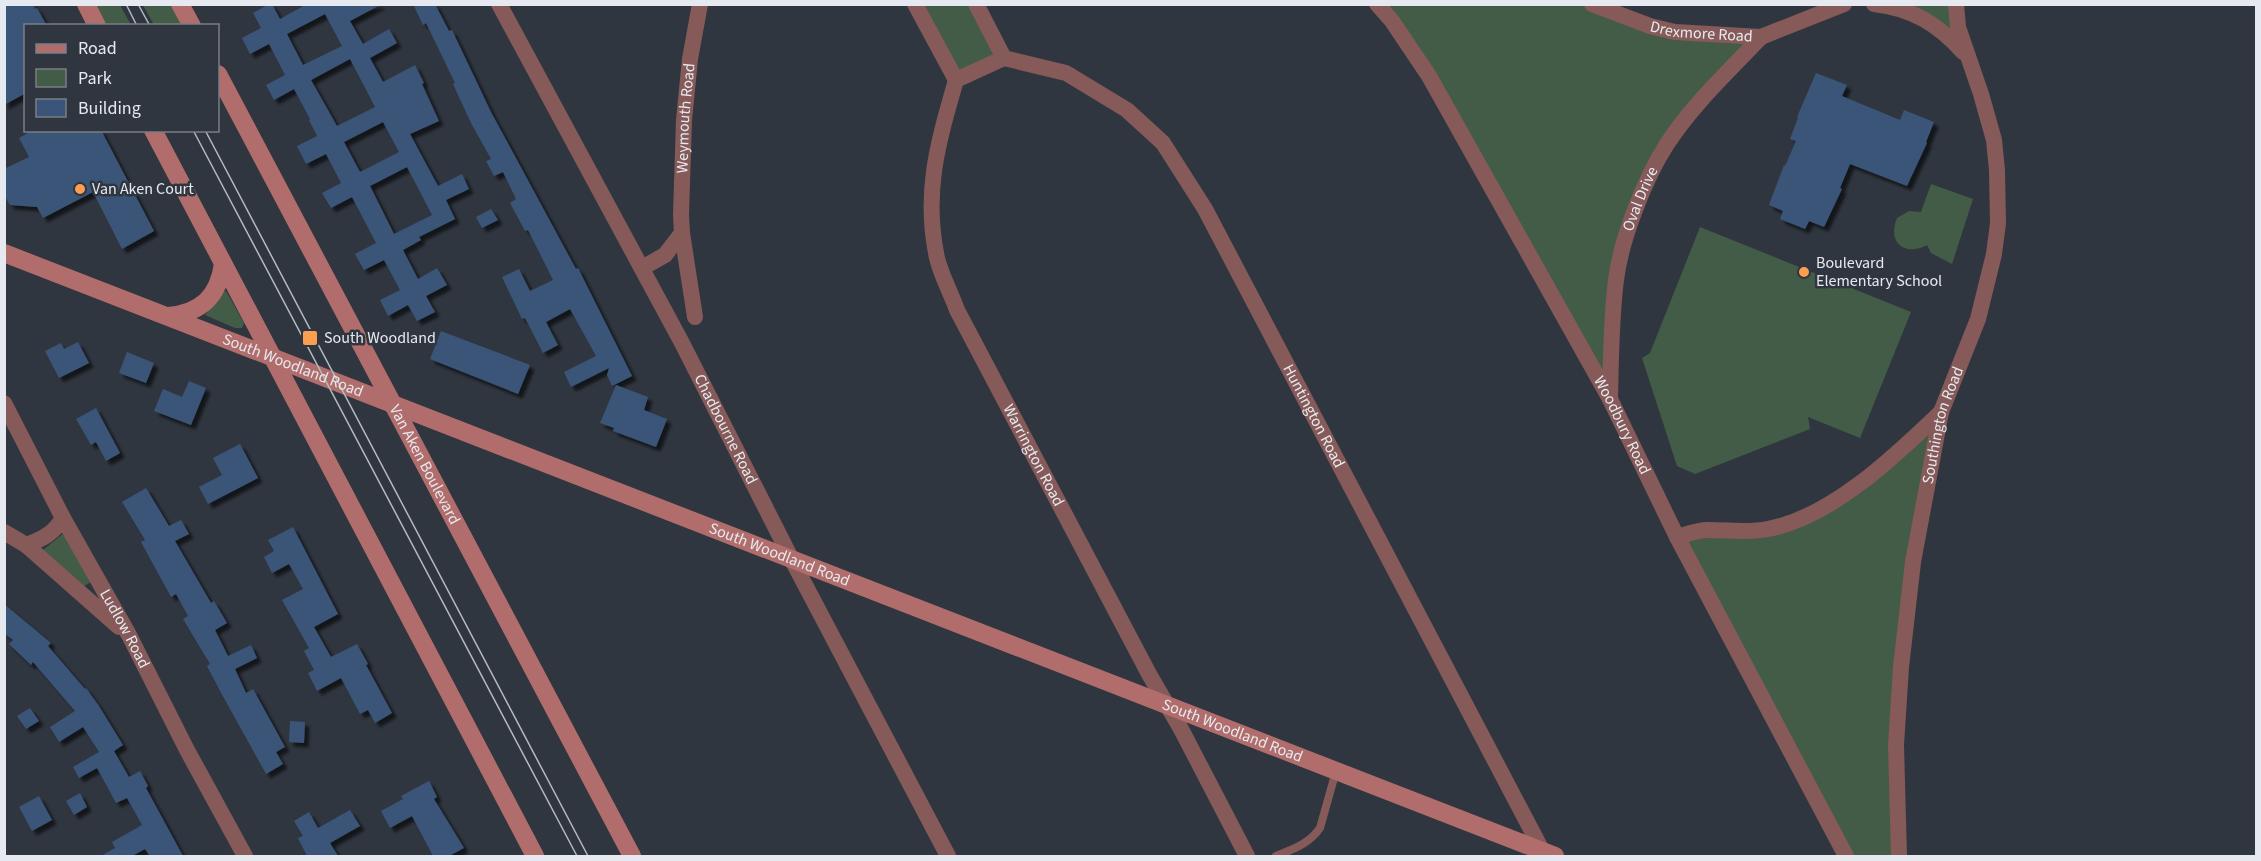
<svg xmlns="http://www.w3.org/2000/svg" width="2261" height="861" viewBox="0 0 2261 861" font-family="'Source Sans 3',sans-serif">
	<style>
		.green { fill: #435c47 }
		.building { fill: #3b5479; fill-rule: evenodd; filter: url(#shadow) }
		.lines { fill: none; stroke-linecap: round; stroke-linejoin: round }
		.lane { stroke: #865a59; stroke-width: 8 }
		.street { stroke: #865a59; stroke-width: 16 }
		.secondary { stroke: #b16d6c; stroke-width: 18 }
		.tram { stroke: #b5b9c0; stroke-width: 1.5 }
		.poi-dot { fill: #fb9e50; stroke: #30363f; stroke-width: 2 }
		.labels { text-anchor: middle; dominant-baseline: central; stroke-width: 5; stroke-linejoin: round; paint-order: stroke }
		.street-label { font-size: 16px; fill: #e6eaf0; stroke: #30363f }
		.poi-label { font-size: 16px; fill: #e6eaf0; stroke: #30363f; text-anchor: start }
	</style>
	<defs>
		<filter id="shadow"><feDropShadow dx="4.5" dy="4.5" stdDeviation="1.5" flood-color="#0009"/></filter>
	</defs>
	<rect width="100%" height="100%" fill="#30363f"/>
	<!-- green -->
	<g class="green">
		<path d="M95,5H120L131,25H106Z"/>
		<path d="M143,5H171L182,25H154Z"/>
		<path d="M915,5H976L1004,58L956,80Z"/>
		<path d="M1377,5H1592L1619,16L1761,37L1667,144L1624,247L1610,399L1429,76Z"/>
		<path d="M1874,5H1956L1952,40Z"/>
		<path d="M1931,184L1973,199L1952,264L1931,253L1927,245C1904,257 1887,242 1897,218L1909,211L1921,212Z"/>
		<path d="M1700,227L1911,312L1860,438L1808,417L1810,429L1695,474L1677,466L1642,358L1650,353Z"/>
		<path d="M226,291L244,323L242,328H235L205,315L222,292Z"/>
		<path d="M1941,412L1901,667L1899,856H1846L1677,537L1736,532L1811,513Z"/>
		<path d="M64,533L91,582L84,586L43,550Z"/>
	</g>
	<!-- building -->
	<g class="building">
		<path d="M4,4H33L35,9L37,8L47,26H26V93L4,105Z"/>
		<path d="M269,4H272L280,19L307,4H382L350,21L363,44L389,29L397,43L370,58L383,82L415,65L424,83L422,84L439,121L410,134L438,186L462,174L469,189L446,200L455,219L419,237L421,240L403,250L418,279L437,268L447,285L426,296L435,312L417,321L408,305L388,316L380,300L400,290L384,260L364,270L355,254L376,243L352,197L331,208L322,193L341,183L326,154L306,164L297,146L317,136L309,120L310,119L294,89L274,100L266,85L285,75L269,44L250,54L242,38L261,28L253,13ZM325,14L342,46L303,65L287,34ZM350,59L375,107L337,126L311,80ZM383,122L399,152L360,172L344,142ZM407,167L432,215L394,234L370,186Z"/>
		<path d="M413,4H435L449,31L452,30L491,112L576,269L578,268L632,376L612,386L607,375L609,368L571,387L564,372L596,356L570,309L546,322L558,345L543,353L525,318L522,319L502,277L519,269L530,291L553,280L528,230L525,231L510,203L516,199L503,172L494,176L486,161L491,159L471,123L453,84L455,83L426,23L423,25Z"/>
		<path d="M1816,73L1847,85L1842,96L1900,120L1904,110L1934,122L1926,142L1927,143L1907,186L1850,164L1840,188L1842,189L1824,227L1809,221L1805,229L1780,219L1783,211L1769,205L1784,165L1785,166L1796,141L1790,139L1798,118L1797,117Z"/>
		<path d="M33,130H101L154,231L122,249L93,192L43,218L37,207L10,205L4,195V169L29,157L19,138Z"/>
		<path d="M491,209L498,220L482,228L476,217Z"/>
		<path d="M441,331L530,365L518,394L430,359Z"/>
		<path d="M78,342L89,363L59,378L45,351L61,343L64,349Z"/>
		<path d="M127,352L154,363L146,383L119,373Z"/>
		<path d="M189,381L206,388L191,425L154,411L163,389L182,397Z"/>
		<path d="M616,385L648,397L644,410L667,419L656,447L613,431L614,428L600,423Z"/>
		<path d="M96,408L120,453L106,461L96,442L91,445L76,419Z"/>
		<path d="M240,444L258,478L208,504L199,487L222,475L213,458Z"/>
		<path d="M146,488L169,526L181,520L189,534L175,541L211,603L214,601L227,623L215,630L228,656L251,645L257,658L235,669L246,693L253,689L285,747L276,752L283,764L266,774L220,691L207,666L210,664L183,619L188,616L176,594L171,597L141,542L145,540L122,502Z"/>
		<path d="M293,527L338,614L314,627L331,657L357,644L368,664L366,665L392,713L375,723L368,710L360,714L341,678L317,691L308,673L314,670L304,651L309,648L282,600L303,589L289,564L272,573L264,557L274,551L268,540Z"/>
		<path d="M4,604L51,643L48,646L85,689L86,688L99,706L123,745L114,751L129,777L140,771L148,786L146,788L183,856H150L145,849L132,856H101L115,848L112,842L142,825L127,798L116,803L97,768L79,778L73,767L99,752L83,727L59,742L50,727L75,711L33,662L31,665L9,644L13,640L4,633Z"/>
		<path d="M30,708L39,721L26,729L17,716Z"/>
		<path d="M290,721L305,722L304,743L289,742Z"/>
		<path d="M429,781L437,797L434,799L464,848L449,856H433L412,816L390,828L381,811L403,799L401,796Z"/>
		<path d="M80,793L87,807L74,815L66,801Z"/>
		<path d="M39,796L52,820L32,831L19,807Z"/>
		<path d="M350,810L360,826L330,843L338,856H307L298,838L303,836L294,821L309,812L318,828Z"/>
	</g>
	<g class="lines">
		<!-- lane -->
		<path class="lane" d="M1276,856C1293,849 1309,844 1320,828L1336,771"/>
		<!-- street -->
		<g class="street">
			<path id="s1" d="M499,4L682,343L792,560L948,856"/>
			<path d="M915,4L956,80"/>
			<path d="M976,4L1004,58"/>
			<path id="s2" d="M1377,4L1392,21L1429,76L1610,399L1677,537L1846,856"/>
			<path id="s3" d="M1592,4L1650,26L1675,32L1761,37L1844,4"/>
			<path d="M1874,4C1912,8 1939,25 1963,52"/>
			<path id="s4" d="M1004,58L1066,73L1127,110L1163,143L1205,209L1545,856"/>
			<path id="s5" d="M1004,58L956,80C938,143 923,192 937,258C941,275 951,293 957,310L1149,674L1181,729L1247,856"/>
			<path d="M642,268L665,255L682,233"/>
			<path id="s6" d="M695,317L682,233L681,215L684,120L690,59L700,4"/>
			<path id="s7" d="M1610,399C1611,359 1611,319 1616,280C1621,239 1645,178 1667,144C1693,104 1729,71 1761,37"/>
			<path id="s8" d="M4,403L63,518L129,635L187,750L245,856"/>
			<path d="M4,532L26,545L119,627"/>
			<path d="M1677,537C1687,534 1698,530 1708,530C1729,530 1748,533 1768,529C1832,517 1895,456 1941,412"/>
			<path d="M26,545C43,539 54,533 63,518"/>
			<path id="s9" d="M1899,856L1896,745L1901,667L1913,562L1941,412L1978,319L1994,254L1998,223L1997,170L1994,140L1981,94L1958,27L1956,4"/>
		</g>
		<!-- secondary -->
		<g class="secondary">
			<path d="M86,4L97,26"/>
			<path d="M180,4L192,26"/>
			<path id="s10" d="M218,74L632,856"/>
			<path d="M153,130L535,856"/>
			<path id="s11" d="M4,253L1555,856"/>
			<path d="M168,316C201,313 218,297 223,264"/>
		</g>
		<!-- tram -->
		<g class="tram">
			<path d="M126,4L137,26"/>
			<path d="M138,4L150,26"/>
			<path d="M193,130L577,856"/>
			<path d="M205,130L588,856"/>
		</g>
	</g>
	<!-- markers -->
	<g class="poi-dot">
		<circle cx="80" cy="189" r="6"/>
		<circle cx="1804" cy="272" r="6"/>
		<rect x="302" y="330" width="16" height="16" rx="3"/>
	</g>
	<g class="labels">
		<!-- street labels -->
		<g class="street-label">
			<text stroke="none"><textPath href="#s3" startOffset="114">Drexmore Road</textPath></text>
			<text stroke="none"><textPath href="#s6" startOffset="200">Weymouth Road</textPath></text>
			<text stroke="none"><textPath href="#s7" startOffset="204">Oval Drive</textPath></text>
			<text stroke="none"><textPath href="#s11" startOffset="310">South Woodland Road</textPath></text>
			<text stroke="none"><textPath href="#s4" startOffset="496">Huntington Road</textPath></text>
			<text stroke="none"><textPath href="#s2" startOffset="488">Woodbury Road</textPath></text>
			<text stroke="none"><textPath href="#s9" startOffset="435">Southington Road</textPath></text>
			<text stroke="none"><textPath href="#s1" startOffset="482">Chadbourne Road</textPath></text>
			<text stroke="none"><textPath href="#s5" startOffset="454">Warrington Road</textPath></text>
			<text stroke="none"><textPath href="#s10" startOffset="442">Van Aken Boulevard</textPath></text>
			<text stroke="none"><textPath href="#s11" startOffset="832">South Woodland Road</textPath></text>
			<text stroke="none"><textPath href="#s8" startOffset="256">Ludlow Road</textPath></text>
			<text stroke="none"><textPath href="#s11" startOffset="1318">South Woodland Road</textPath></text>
		</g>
		<!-- poi labels -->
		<g class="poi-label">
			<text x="92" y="189">Van Aken Court</text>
			<text x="1816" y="263">Boulevard<tspan x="1816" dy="18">Elementary School</tspan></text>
			<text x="324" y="338">South Woodland</text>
		</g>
	</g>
	<!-- border -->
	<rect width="2261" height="861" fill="none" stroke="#e6eaf0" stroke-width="12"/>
	<!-- legend -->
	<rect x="24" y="24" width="195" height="108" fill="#30363f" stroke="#797e86" stroke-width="1.5"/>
	<rect x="36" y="44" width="30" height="9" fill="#b16d6c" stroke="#797e86" stroke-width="1.5"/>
	<text x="78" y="54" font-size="18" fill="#e6eaf0">Road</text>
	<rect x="36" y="69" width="30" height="18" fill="#435c47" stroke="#797e86" stroke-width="1.5"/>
	<text x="78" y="84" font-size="18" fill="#e6eaf0">Park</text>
	<rect x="36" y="99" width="30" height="18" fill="#3b5479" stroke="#797e86" stroke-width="1.5"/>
	<text x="78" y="114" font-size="18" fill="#e6eaf0">Building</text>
</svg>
